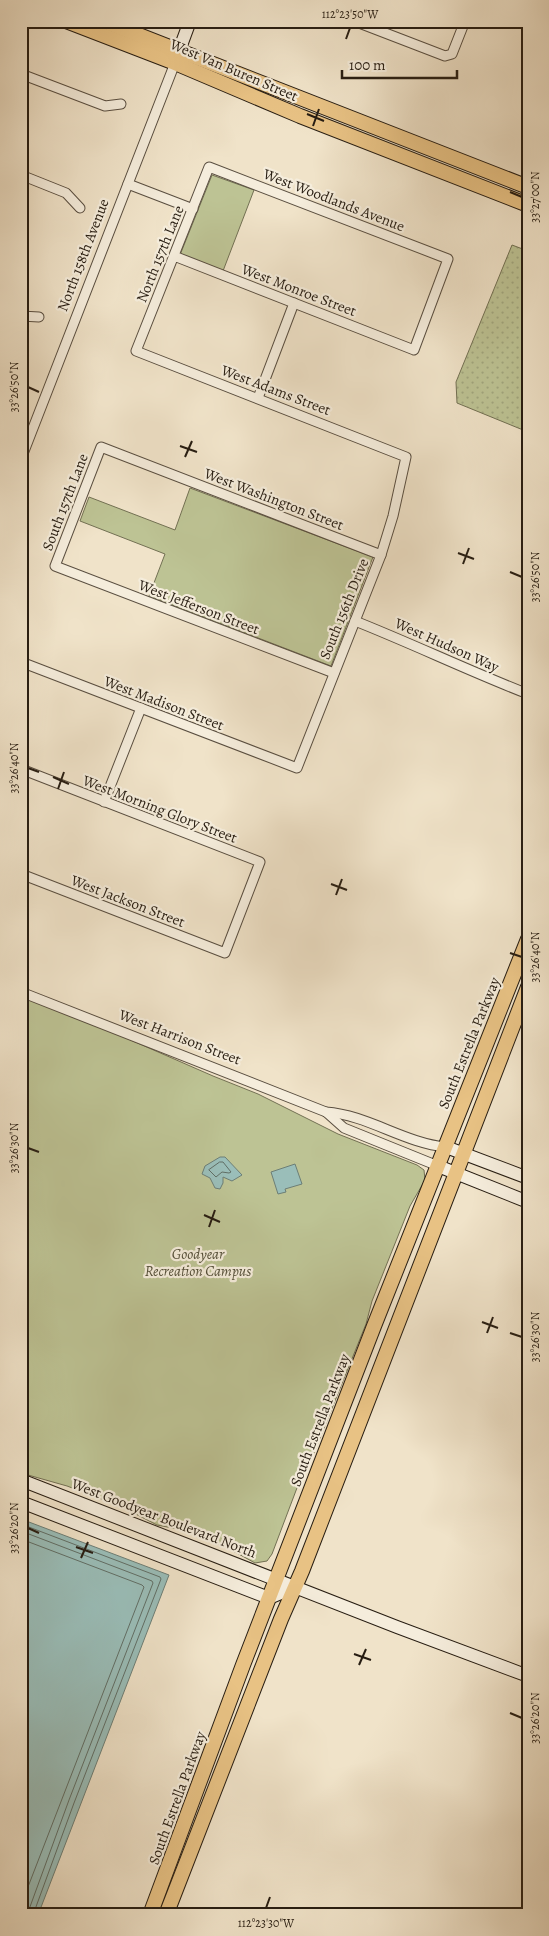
<svg xmlns="http://www.w3.org/2000/svg" width="549" height="1936" viewBox="0 0 549 1936" font-family="Alegreya,serif">
	<style>
		.grass { fill: url(#grass-dots); stroke: #727053 }
		.park { fill: #bdc394; stroke: #727053 }
		.water { fill: #9abeb9; stroke: #6c7e76 }
		.lines { fill: none; stroke-linecap: round; stroke-linejoin: round }
		.shore { stroke: #606e66; stroke-width: 1 }
		.street-casing { stroke: #594e40; stroke-width: 11 }
		.secondary-casing { stroke: #271d12; stroke-width: 14 }
		.primary-casing { stroke: #271d12; stroke-width: 16 }
		.street { stroke: #f5eddc; stroke-width: 9 }
		.secondary { stroke: #f5eddc; stroke-width: 12 }
		.primary { stroke: #e8c284; stroke-width: 14 }
		.ticks { fill: none; stroke: #271d12; stroke-width: 2 }
		.labels { text-anchor: middle; dominant-baseline: central; stroke-width: 4.5; stroke-linejoin: round; paint-order: stroke }
		.street-label { font-size: 15px; fill: #271d12; stroke: #f5eddc }
		.park-label { font-size: 15px; font-style: italic; fill: #544f39; stroke: #f5eddc }
		.neatline { fill: none; stroke: #271d12; stroke-width: 2 }
		.ticks-label { font-size: 12px; text-anchor: middle; fill: #271d12 }
	</style>
	<defs>
		<pattern id="grass-dots" width="8" height="8" patternUnits="userSpaceOnUse" patternTransform="scale(1.25)"><rect width="8" height="8" fill="#bdc394"/><path d="M2 2h.1M6 6h.1" fill="none" stroke="#a2a77f" stroke-width="1.8" stroke-linecap="round"/></pattern>
	</defs>
	<rect width="100%" height="100%" fill="#f0e3c9"/>
	<filter id="stains"><feTurbulence type="fractalNoise" baseFrequency=".004" numOctaves="4"/><feColorMatrix values="0 0 0 0 .2 0 0 0 0 .09 0 0 0 0 .02 0 0 0 .5 -.17"/></filter>
	<radialGradient id="worn" r=".72"><stop offset=".6" stop-color="#630" stop-opacity="0"/><stop offset="1" stop-color="#630" stop-opacity=".3"/></radialGradient>
	<!-- grass -->
	<path class="grass" d="M512,245L528,251V432L457,403L456,382Z"/>
	<!-- park -->
	<g class="park">
		<path d="M212,175L254,190L223,271L180,255Z"/>
		<path d="M190,488L373,557L331,666L149,596L165,554L80,521L89,497L175,530Z"/>
		<path d="M21,992L213,1076L258,1094L338,1134L417,1165L424,1170L425,1180L410,1206L372,1301L366,1324L314,1453L303,1472L272,1554L267,1561L255,1563L224,1546L183,1530L157,1525L120,1506L67,1486L21,1473Z"/>
	</g>
	<!-- water -->
	<g class="water">
		<path d="M220,1157H225L242,1175L232,1181L223,1177V1183L220,1189L215,1188L210,1178L202,1174L205,1166Z"/>
		<path d="M295,1164L302,1184L285,1189L286,1192L278,1194L271,1172Z"/>
		<path d="M21,1519L169,1575L38,1915H21Z"/>
	</g>
	<g class="lines">
		<!-- shore -->
		<g class="shore">
			<path d="M220,1162H223L231,1172L229,1173L222,1172L216,1177L209,1170Z"/>
			<path d="M21,1524L160,1577L161,1579L74,1803L33,1915"/>
			<path d="M21,1531L152,1581L153,1583L69,1800L27,1915"/>
			<path d="M21,1539L142,1585L144,1587L21,1905"/>
		</g>
		<!-- street casing -->
		<g class="street-casing">
			<g id="street">
				<path d="M354,21L445,56L452,54L465,21"/>
				<path d="M21,74L105,106L121,104"/>
				<path d="M21,175L66,193L80,208"/>
				<path d="M128,184L193,209"/>
				<path d="M21,316L39,317"/>
				<path d="M258,398L294,303"/>
				<path d="M21,459L175,63"/>
				<path d="M355,621C413,644 469,671 528,694"/>
				<path d="M21,662L297,768L381,555L393,516L406,457L136,351L209,167L448,259L414,350L174,256"/>
				<path d="M334,673L55,566L101,447L381,555"/>
				<path d="M21,769L260,862L225,953L21,874"/>
				<path d="M104,802L141,708"/>
				<path d="M21,992L326,1112C368,1115 404,1143 446,1147"/>
				<path d="M326,1112L344,1128L438,1166"/>
			</g>
		</g>
		<!-- secondary casing -->
		<g class="secondary-casing">
			<g id="secondary">
				<path d="M176,59L190,21"/>
				<path d="M446,1147L528,1178"/>
				<path d="M438,1166L528,1202"/>
				<path d="M21,1480L397,1627L528,1676"/>
				<path d="M21,1502L269,1598L295,1587"/>
			</g>
		</g>
		<!-- primary casing -->
		<g class="primary-casing">
			<g id="primary">
				<path d="M66,21L175,63L300,116L528,205"/>
				<path d="M103,21L528,187"/>
				<path d="M150,1915L243,1665L374,1326L528,939"/>
				<path d="M166,1915L281,1619L302,1571L528,987"/>
			</g>
		</g>
		<!-- street -->
		<use href="#street" class="street"/>
		<!-- secondary -->
		<use href="#secondary" class="secondary"/>
		<!-- primary -->
		<use href="#primary" class="primary"/>
	</g>
	<!-- ticks -->
	<path class="ticks" d="M346,39L350,28M307,114L324,121M313,126L319,109M510,192L522,197M28,387L39,392M180,446L197,452M185,457L192,441M458,553L474,559M463,564L469,548M510,572L522,577M28,768L39,772M53,777L69,784M58,789L64,772M331,884L347,890M336,895L342,879M510,953L522,957M28,1148L39,1152M204,1215L220,1222M209,1227L215,1210M482,1322L498,1328M487,1333L493,1317M510,1333L522,1337M28,1528L39,1533M76,1547L93,1553M81,1558L88,1542M354,1654L371,1660M359,1665L366,1649M510,1713L522,1718M266,1908L270,1897"/>
	<g class="labels">
		<!-- street labels -->
		<g class="street-label">
			<text transform="translate(234 70) rotate(23)">West Van Buren Street</text>
			<text transform="translate(334 200) rotate(21)">West Woodlands Avenue</text>
			<text transform="translate(160 254) rotate(-68)">North 157th Lane</text>
			<text transform="translate(83 255) rotate(-69)">North 158th Avenue</text>
			<text transform="translate(299 290) rotate(21)">West Monroe Street</text>
			<text transform="translate(276 390) rotate(21)">West Adams Street</text>
			<text transform="translate(274 499) rotate(21)">West Washington Street</text>
			<text transform="translate(65 502) rotate(-69)">South 157th Lane</text>
			<text transform="translate(199 607) rotate(21)">West Jefferson Street</text>
			<text transform="translate(344 609) rotate(-68)">South 156th Drive</text>
			<text transform="translate(447 645) rotate(24)">West Hudson Way</text>
			<text transform="translate(164 703) rotate(21)">West Madison Street</text>
			<text transform="translate(160 809) rotate(21)">West Morning Glory Street</text>
			<text transform="translate(128 901) rotate(21)">West Jackson Street</text>
			<text transform="translate(180 1037) rotate(21)">West Harrison Street</text>
			<text transform="translate(469 1043) rotate(-68)">South Estrella Parkway</text>
			<text transform="translate(320 1420) rotate(-69)">South Estrella Parkway</text>
			<text transform="translate(164 1518) rotate(21)">West Goodyear Boulevard North</text>
			<text transform="translate(177 1798) rotate(-70)">South Estrella Parkway</text>
		</g>
		<!-- park labels -->
		<g class="park-label">
			<text x="198" y="1254">Goodyear<tspan x="198" dy="17">Recreation Campus</tspan></text>
		</g>
	</g>
	<!-- margin -->
	<rect width="549" height="1936" fill="none" stroke="#f0e3c9" stroke-width="55"/>
	<!-- scale -->
	<path d="M342 70v8h115v-8" fill="none" stroke="#271d12" stroke-width="2.5"/>
	<text x="349" y="70" font-size="15" fill="#271d12" stroke="#f5eddc" stroke-width="4" paint-order="stroke">100 m</text>
	<rect x="28" y="28" width="494" height="1880" class="neatline"/>
	<g class="ticks-label">
		<text x="350" y="18">112°23'50"W</text>
		<text transform="translate(535 197) rotate(-90)" y="4">33°27'00"N</text>
		<text transform="translate(14 387) rotate(-90)" y="4">33°26'50"N</text>
		<text transform="translate(535 577) rotate(-90)" y="4">33°26'50"N</text>
		<text transform="translate(14 768) rotate(-90)" y="4">33°26'40"N</text>
		<text transform="translate(535 957) rotate(-90)" y="4">33°26'40"N</text>
		<text transform="translate(14 1148) rotate(-90)" y="4">33°26'30"N</text>
		<text transform="translate(535 1337) rotate(-90)" y="4">33°26'30"N</text>
		<text transform="translate(14 1528) rotate(-90)" y="4">33°26'20"N</text>
		<text transform="translate(535 1718) rotate(-90)" y="4">33°26'20"N</text>
		<text x="266" y="1927">112°23'30"W</text>
	</g>
	<rect width="100%" height="100%" filter="url(#stains)"/>
	<rect width="100%" height="100%" fill="url(#worn)"/>
</svg>
